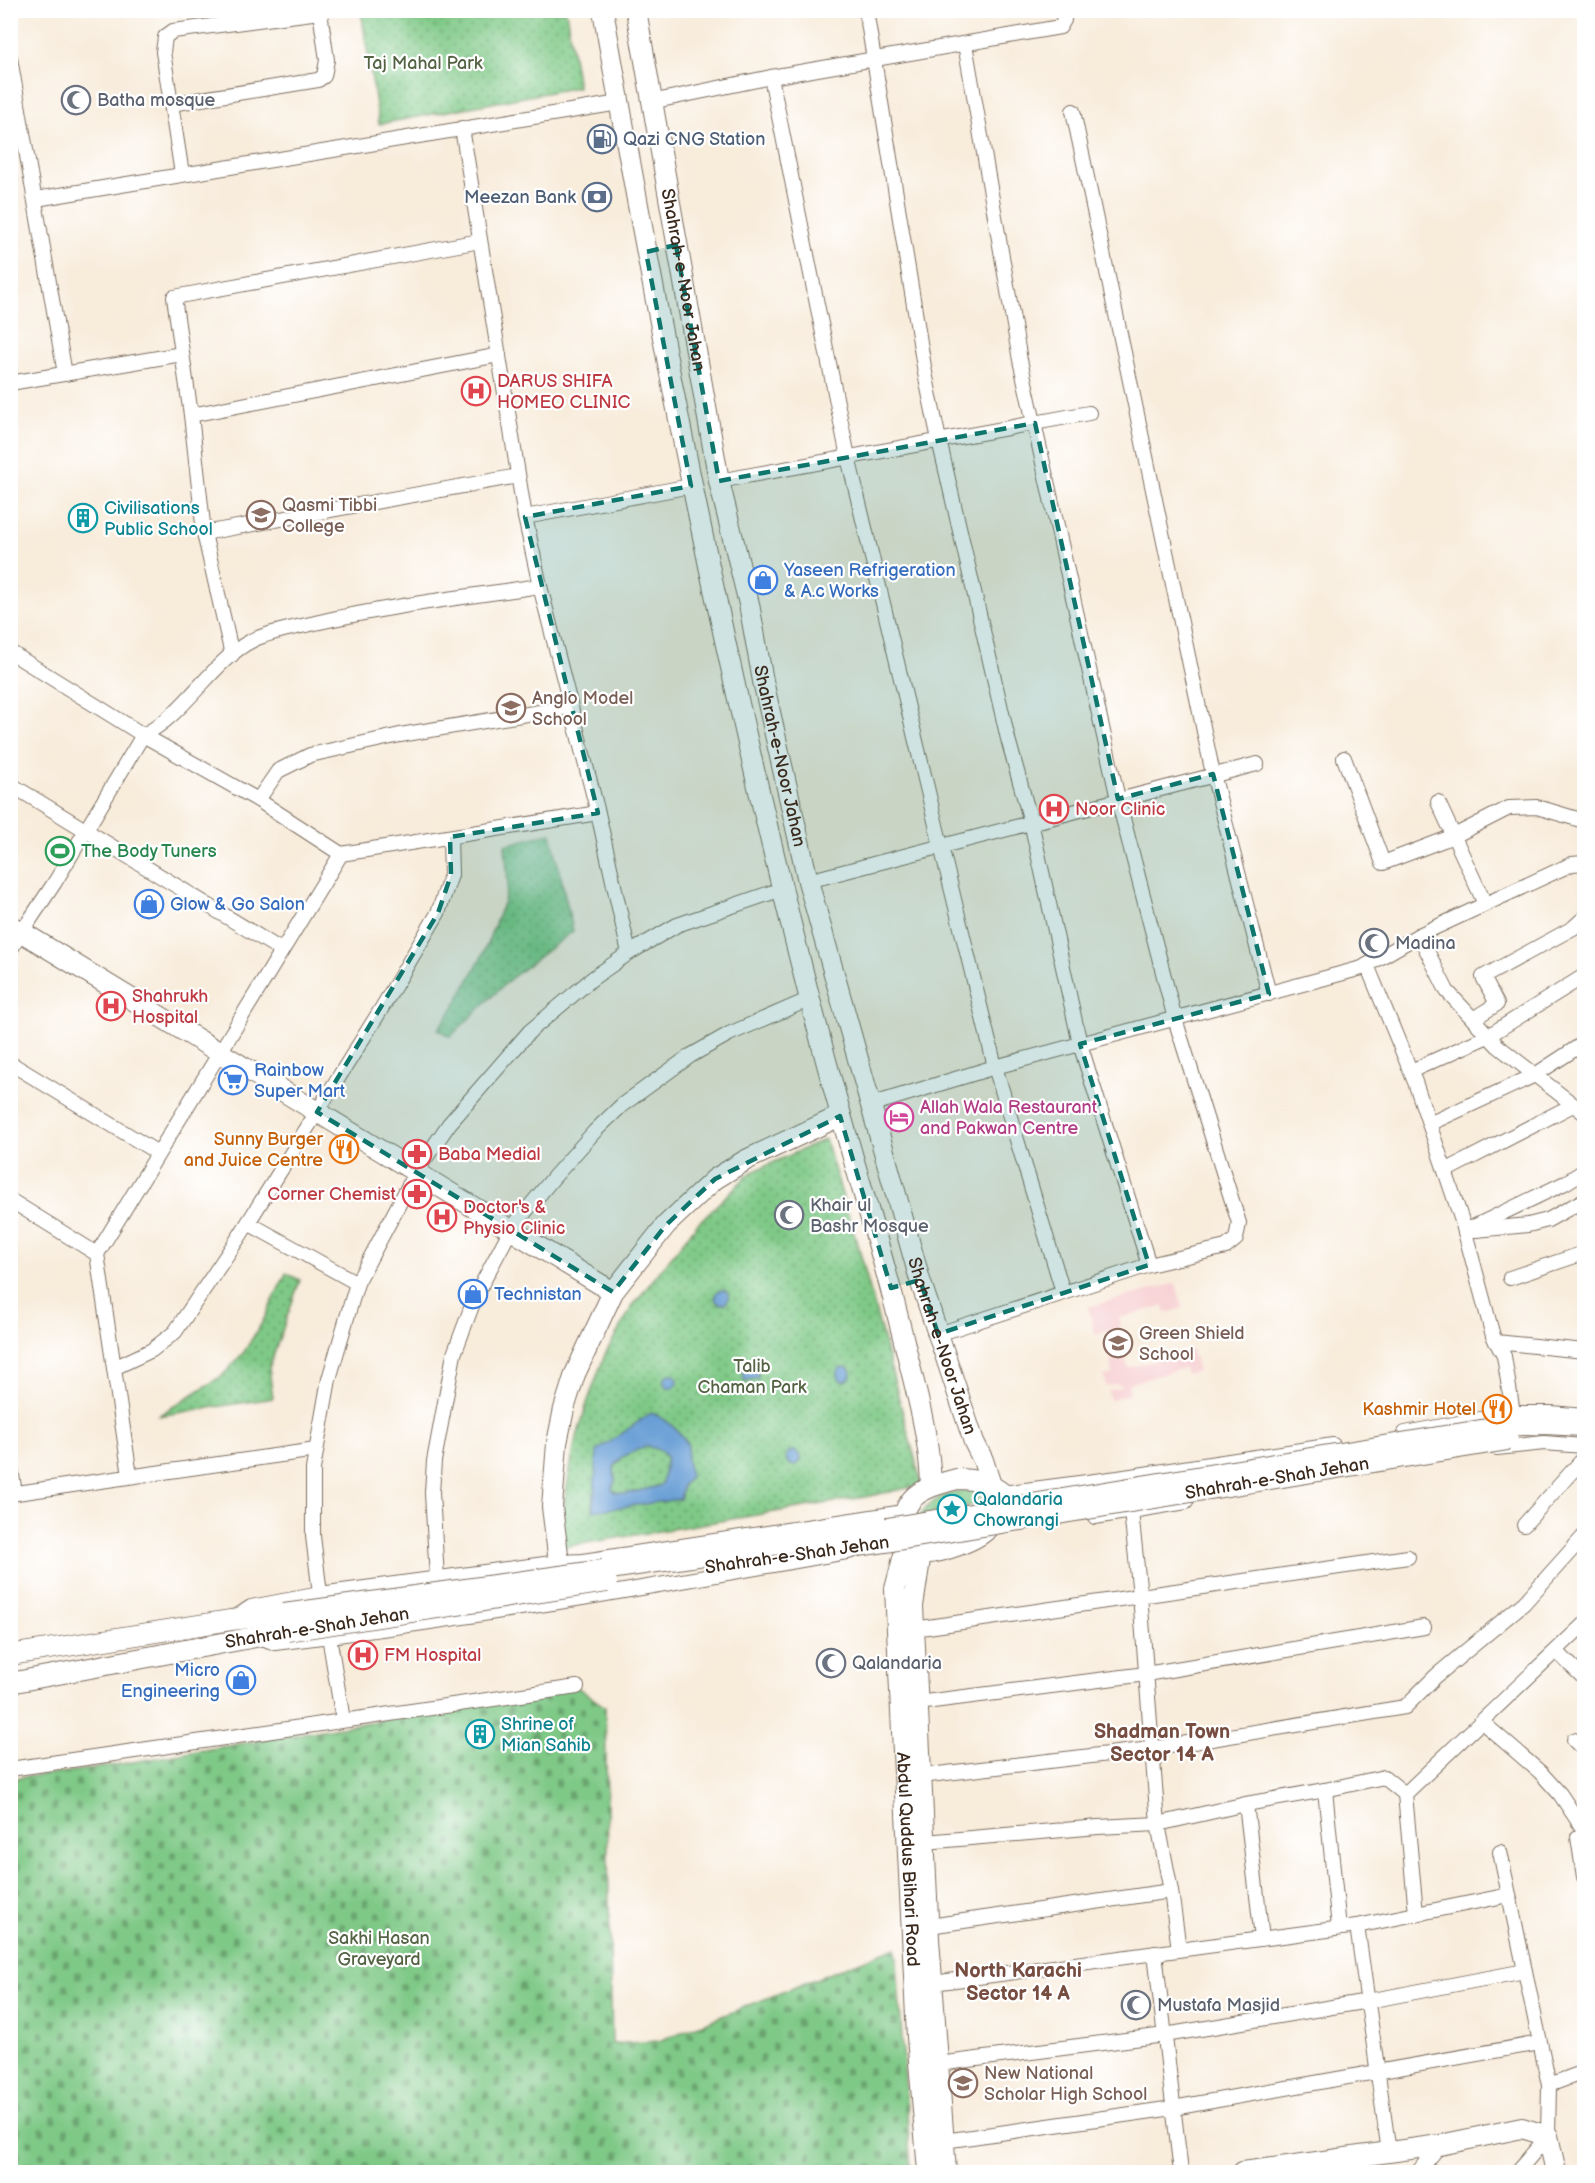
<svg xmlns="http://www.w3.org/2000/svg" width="1595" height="2183" viewBox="0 0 1595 2183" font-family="'Balsamiq Sans',sans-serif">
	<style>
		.built { fill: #f7cfd1 }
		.green { fill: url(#green-dots); stroke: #5d7a52; stroke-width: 1.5 }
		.cemetery { fill: url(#cemetery-stones); stroke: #5d7a52; stroke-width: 1.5 }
		.water { fill: #699fd6; stroke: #52647a; stroke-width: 1.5; fill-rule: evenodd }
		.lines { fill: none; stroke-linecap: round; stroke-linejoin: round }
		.street-casing { stroke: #7d6e60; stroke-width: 16 }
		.secondary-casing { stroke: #7d6e60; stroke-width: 22 }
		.street { stroke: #fff; stroke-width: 14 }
		.secondary { stroke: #fff; stroke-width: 20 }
		.secondary-bridge-casing { stroke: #7d6e60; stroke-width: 22; stroke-linecap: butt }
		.secondary-bridge { stroke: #fff; stroke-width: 20 }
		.marked { fill: #0f766e; fill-opacity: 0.2; stroke: #0f766e; stroke-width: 4.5; stroke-dasharray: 12 8; stroke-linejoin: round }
		.labels { text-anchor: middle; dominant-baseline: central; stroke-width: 4.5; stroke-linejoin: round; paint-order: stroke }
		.park-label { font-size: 18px; fill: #536243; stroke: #fff }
		.worship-label { font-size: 18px; fill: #5b616d; stroke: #fff; text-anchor: start }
		.service-label { font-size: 18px; fill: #4e5e75; stroke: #fff; text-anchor: start }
		.street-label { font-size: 18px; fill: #3b2a1e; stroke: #fff }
		.health-label { font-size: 18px; fill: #be3a42; stroke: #fff; text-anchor: start }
		.education-label { font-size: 18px; fill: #785e54; stroke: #fff; text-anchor: start }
		.culture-label { font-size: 18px; fill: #0d838f; stroke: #fff; text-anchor: start }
		.shop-label { font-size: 18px; fill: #366cbe; stroke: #fff; text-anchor: start }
		.leisure-label { font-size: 18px; fill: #27864d; stroke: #fff; text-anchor: start }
		.hotel-label { font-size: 18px; fill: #b23c85; stroke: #fff; text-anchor: start }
		.food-label { font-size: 18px; fill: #c56008; stroke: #fff; text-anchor: end }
		.neighbourhood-label { font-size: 20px; font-weight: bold; fill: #764d40; stroke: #fff }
	</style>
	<defs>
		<pattern id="green-dots" width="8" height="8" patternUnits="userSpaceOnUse" patternTransform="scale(1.5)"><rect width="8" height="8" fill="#7fc987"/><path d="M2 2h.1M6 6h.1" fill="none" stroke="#69a36e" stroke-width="1.8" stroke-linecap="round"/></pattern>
		<pattern id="cemetery-stones" width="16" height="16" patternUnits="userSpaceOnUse" patternTransform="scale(1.5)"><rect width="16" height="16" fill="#7fc987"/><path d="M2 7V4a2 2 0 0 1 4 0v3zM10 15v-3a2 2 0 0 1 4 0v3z" fill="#69a36e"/></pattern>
	</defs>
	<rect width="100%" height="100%" fill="#fff"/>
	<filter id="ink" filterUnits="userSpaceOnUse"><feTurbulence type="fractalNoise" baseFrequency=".0167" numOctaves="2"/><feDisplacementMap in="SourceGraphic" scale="12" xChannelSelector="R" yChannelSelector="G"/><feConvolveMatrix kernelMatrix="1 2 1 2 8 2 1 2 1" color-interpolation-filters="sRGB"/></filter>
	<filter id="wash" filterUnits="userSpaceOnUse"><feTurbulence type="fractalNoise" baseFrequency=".008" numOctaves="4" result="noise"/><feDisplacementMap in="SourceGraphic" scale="24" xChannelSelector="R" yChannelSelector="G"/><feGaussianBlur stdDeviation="1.35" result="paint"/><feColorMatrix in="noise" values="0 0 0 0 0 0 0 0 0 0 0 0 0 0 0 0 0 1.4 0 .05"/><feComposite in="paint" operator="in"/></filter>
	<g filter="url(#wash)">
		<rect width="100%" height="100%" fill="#f8ecdb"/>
		<!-- built -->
		<path class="built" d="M1176,1283L1183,1308L1166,1313L1163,1306L1119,1318L1121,1326L1117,1327L1128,1368L1192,1350L1198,1371L1186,1374L1184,1368L1128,1384L1130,1394L1110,1400L1108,1391L1121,1387L1120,1384L1106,1387L1104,1376L1113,1374L1110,1361L1119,1358L1112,1330L1095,1335L1088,1307Z"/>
		<!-- green -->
		<g class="green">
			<path d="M361,11H566L578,87L379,124Z"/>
			<path d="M551,833L573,931L509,980L450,1037L438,1029L454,1007L483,954L504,901L508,884L505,845Z"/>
			<path d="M825,1139L860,1252L922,1485L865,1497L563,1547L560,1525L574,1447L587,1403L605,1354L634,1304L697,1224L750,1173Z"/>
			<path d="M286,1273L300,1280L269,1368L273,1398L158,1416L222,1376L244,1352L263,1321Z"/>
			<path d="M974,1489L981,1495V1503L919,1517C931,1498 951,1490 974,1489Z"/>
		</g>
		<!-- cemetery -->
		<path class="cemetery" d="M577,1687L605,1707L612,2044L659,2041L896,1947L911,2172H11L10,1779L91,1769Z"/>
		<!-- water -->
		<g class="water">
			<circle cx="722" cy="1297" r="7"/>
			<path d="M756,1365L758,1378L744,1381L742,1368Z"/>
			<circle cx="844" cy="1374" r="7"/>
			<circle cx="671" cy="1381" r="7"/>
			<path d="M651,1413C665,1417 682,1433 688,1446L687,1459L690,1477L683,1485L680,1499L593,1511L597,1451ZM646,1446L660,1450L667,1457L662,1483L659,1486L625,1494L614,1492L612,1489L615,1481L614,1467L616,1464L622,1457Z"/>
			<circle cx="793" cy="1458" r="7"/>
		</g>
	</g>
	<g filter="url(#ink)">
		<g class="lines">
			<!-- street casing -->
			<g class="street-casing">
				<g id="street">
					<path d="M866,10L925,373L939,440L1008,739L1031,822L1080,1044L1149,1265"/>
					<path d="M10,58L65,374"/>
					<path d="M771,77L848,457L941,846L995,1067L1063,1292"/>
					<path d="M651,102L771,77L1060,27L1064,20L1062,10"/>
					<path d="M171,104L318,80L324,76L327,60L320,12"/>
					<path d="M1073,111L1213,774L1269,994"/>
					<path d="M462,128L525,517L540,586L598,813L629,953"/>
					<path d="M182,174L163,52L165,37L173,31L320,12V10"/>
					<path d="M36,199L619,103"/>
					<path d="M10,383L182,354"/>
					<path d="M191,415L499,355"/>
					<path d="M719,481L1089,413"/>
					<path d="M525,517L691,486"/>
					<path d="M204,533L518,476"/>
					<path d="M10,652L143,735L258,800L341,854"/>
					<path d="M232,655L204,533L191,415L174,297L480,241"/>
					<path d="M1344,758L1383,863L1454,836L1509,808L1537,807L1584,821"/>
					<path d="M10,784L281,950"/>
					<path d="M258,800L278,771L310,755L400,735L570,707"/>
					<path d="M1438,802L1485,904"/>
					<path d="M808,881L1257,764"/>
					<path d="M1419,935L1447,991L1498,1046L1584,1113"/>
					<path d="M10,950L55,882L143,735C186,714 212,660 253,640C272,631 294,628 315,623C388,606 465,597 540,586"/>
					<path d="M1367,965L1415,1082L1462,1221L1493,1336L1504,1356L1513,1413"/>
					<path d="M1473,1019L1497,1004L1483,977L1573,928L1584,918"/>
					<path d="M10,1063L158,1153"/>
					<path d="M1411,1071L1488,1036L1584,976"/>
					<path d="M870,1105L995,1067L1362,968L1419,935L1572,864L1584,863"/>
					<path d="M1429,1124L1535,1075L1584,1043"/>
					<path d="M1445,1171L1573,1105"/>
					<path d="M10,1200L97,1254"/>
					<path d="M248,1223L357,1283"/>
					<path d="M1476,1230L1528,1225L1548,1220L1584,1200"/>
					<path d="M1465,1231L1565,1183L1584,1171"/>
					<path d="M1510,1278L1584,1253"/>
					<path d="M938,1334L1149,1265L1226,1247L1236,1239L1239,1223L1175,1019L1118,799L1020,360L965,44"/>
					<path d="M1496,1342L1584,1351"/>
					<path d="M114,1368L152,1350L175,1332L241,1234L380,1011L438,913L451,875L450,837"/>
					<path d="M1405,1433L1513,1413H1551L1584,1416"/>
					<path d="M1497,1448L1544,1443L1584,1446"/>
					<path d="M10,1463L15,1493"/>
					<path d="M130,1476L97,1254L341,854L598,813"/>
					<path d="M1002,1493L1118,1478L1333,1445"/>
					<path d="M10,1494L316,1450"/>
					<path d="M1131,1512L1140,1595L1158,1824L1171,1891L1179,1949"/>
					<path d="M1095,1517L1186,1502"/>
					<path d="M1524,1525L1584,1458"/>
					<path d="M437,1578L432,1493L434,1461L454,1354L476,1295L511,1229L554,1177L595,1131L622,1105L690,1056L729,1034L810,999"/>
					<path d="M320,1594L313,1536V1469L329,1379L357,1283L416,1172L449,1124L530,1031L593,978L629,953L677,925L782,889"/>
					<path d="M233,1619L251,1607L320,1594L559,1562L583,1561L904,1512"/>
					<path d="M914,1629L1408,1557"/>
					<path d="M329,1636L343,1720"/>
					<path d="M267,1640L275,1643C468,1620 660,1585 852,1551"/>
					<path d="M1557,1652L1584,1678"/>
					<path d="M917,1703L1146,1674L1424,1627"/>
					<path d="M1482,1722L1540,1772L1560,1794L1584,1830"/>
					<path d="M1574,1740L1584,1750"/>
					<path d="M10,1769L577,1687"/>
					<path d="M921,1776L1151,1749L1405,1707L1436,1676L1524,1603L1584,1536"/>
					<path d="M1325,1790L1339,1928"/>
					<path d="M1405,1794L1416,1914"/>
					<path d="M1246,1804L1262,1938"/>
					<path d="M1578,1837L1584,1877"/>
					<path d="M925,1842L1098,1827L1158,1824L1246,1804L1325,1790L1384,1777L1405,1794L1584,1624"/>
					<path d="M1500,1852L1549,2085L1548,2136L1517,2172"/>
					<path d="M929,1926L1171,1891"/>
					<path d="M1357,1926L1389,2152"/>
					<path d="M1155,1953L1181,2172"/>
					<path d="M933,1983L1357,1926L1509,1895"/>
					<path d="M938,2064L1165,2035L1368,2001L1525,1971"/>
					<path d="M1549,2085L1584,2072"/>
					<path d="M944,2141L1173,2108L1540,2043"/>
					<path d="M1418,2172L1440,2145"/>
				</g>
			</g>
			<!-- secondary casing -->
			<g class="secondary-casing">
				<g id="secondary">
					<path d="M603,10C658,325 719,638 797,948C819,1037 843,1125 869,1212C884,1263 898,1315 910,1366C920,1406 930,1445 931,1486"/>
					<path id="s1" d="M636,10L719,481L749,604L763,681L808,881L920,1280L974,1442L983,1460L991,1485"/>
					<path d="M10,925L613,1292"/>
					<path d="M1505,1426L1544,1424L1584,1426"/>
					<path d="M957,1479C974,1479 989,1482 1002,1493L1004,1506C998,1514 994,1522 987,1529C978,1540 937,1555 922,1553C915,1552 907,1548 902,1542C899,1497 918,1489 957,1479Z"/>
					<path id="s2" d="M906,1547L895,1589L917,2037L928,2172"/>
					<path d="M844,1548L892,1541"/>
					<path d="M921,1553L913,1606L929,1939L946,2172"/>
					<path d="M559,1562L552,1507L557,1443L564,1409L575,1374L613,1292L666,1225L715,1179L746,1160L840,1116"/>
					<path d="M603,1570L887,1528"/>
					<path d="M10,1655L231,1620L284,1614"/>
					<path d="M10,1683L287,1631"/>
					<path d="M1243,2172L1440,2145L1522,2128L1548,2136L1556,2172"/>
				</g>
			</g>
			<!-- street -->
			<use href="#street" class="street"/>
			<!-- secondary -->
			<use href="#secondary" class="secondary"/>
			<!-- secondary-bridge casing -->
			<g class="secondary-bridge-casing">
				<g id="secondary-bridge">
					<path d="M887,1528L1505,1426"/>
					<path id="s3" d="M892,1541L1508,1440"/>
					<path d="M284,1614L603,1570"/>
					<path d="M287,1631L607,1582"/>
				</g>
			</g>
			<!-- secondary-bridge -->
			<use href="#secondary-bridge" class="secondary-bridge"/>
		</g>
	</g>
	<!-- marked area -->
	<path class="marked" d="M676,245L719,481L1035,423L1118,799L1213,774L1269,994L1080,1044L1149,1265L938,1334L920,1280L891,1288L840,1116L715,1179L666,1225L613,1292L317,1112L438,913L451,875L450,837L598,813L525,517L691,486L646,252Z"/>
	<!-- icons -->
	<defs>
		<g id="mosque-ring" transform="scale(1.5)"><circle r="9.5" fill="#fff" stroke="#6b7280" stroke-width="1.5"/><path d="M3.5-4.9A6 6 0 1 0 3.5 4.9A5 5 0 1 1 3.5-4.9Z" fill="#6b7280"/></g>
		<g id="fuel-ring" transform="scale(1.5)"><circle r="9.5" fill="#fff" stroke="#5c6f8a" stroke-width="1.5"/><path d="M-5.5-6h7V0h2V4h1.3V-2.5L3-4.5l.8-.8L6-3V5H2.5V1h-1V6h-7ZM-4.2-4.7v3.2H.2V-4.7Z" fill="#5c6f8a"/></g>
		<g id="bank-ring" transform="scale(1.5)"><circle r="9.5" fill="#fff" stroke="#5c6f8a" stroke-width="1.5"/><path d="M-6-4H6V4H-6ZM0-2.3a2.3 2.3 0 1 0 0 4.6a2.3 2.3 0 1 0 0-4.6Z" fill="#5c6f8a"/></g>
		<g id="hospital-ring" transform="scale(1.5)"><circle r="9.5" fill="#fff" stroke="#e0444e" stroke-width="1.5"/><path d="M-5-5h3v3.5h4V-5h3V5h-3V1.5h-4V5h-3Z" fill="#e0444e"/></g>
		<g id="university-ring" transform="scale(1.5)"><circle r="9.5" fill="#fff" stroke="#8d6e63" stroke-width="1.5"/><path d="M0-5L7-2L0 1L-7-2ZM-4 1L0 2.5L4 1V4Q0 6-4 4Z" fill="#8d6e63"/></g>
		<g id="building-ring" transform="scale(1.5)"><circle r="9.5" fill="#fff" stroke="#0f9aa8" stroke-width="1.5"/><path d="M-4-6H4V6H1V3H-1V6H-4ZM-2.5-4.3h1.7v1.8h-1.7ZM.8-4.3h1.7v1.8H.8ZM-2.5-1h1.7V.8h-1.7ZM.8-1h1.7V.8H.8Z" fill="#0f9aa8"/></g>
		<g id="shop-ring" transform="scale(1.5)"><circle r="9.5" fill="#fff" stroke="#3f7fe0" stroke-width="1.5"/><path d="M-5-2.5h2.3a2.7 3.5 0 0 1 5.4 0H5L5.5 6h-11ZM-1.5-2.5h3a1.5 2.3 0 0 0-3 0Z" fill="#3f7fe0"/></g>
		<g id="school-ring" transform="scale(1.5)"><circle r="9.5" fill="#fff" stroke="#8d6e63" stroke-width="1.5"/><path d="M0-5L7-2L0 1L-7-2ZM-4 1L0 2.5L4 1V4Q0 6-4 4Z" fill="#8d6e63"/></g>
		<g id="stadium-ring" transform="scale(1.5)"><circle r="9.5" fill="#fff" stroke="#2e9e5b" stroke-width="1.5"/><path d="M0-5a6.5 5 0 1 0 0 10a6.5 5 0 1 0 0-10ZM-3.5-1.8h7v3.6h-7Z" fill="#2e9e5b"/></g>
		<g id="supermarket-ring" transform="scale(1.5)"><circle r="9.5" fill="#fff" stroke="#3f7fe0" stroke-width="1.5"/><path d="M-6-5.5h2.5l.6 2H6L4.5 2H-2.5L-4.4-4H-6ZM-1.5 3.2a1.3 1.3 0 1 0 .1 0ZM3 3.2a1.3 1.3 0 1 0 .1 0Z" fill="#3f7fe0"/></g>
		<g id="hotel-ring" transform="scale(1.5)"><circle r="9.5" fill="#fff" stroke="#d1479c" stroke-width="1.5"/><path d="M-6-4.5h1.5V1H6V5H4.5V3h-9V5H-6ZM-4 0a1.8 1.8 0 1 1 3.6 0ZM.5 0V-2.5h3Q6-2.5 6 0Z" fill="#d1479c"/></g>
		<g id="restaurant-ring" transform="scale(1.5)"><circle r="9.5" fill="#fff" stroke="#e8710a" stroke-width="1.5"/><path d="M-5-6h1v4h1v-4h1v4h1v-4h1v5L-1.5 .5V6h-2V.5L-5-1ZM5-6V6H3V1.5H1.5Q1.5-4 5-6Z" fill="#e8710a"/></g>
		<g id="pharmacy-ring" transform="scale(1.5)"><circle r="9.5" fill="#fff" stroke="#e0444e" stroke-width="1.5"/><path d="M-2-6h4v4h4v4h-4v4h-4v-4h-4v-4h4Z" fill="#e0444e"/></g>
		<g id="sight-ring" transform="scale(1.5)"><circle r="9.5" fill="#fff" stroke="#0f9aa8" stroke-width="1.5"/><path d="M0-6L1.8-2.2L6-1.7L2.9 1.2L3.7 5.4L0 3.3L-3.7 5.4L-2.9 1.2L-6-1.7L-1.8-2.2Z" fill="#0f9aa8"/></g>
	</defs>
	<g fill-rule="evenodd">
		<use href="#mosque-ring" x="76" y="100"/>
		<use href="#fuel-ring" x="602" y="139"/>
		<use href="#bank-ring" x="597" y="197"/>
		<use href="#hospital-ring" x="476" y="391"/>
		<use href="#university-ring" x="261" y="515"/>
		<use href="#building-ring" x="83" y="518"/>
		<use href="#shop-ring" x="763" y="580"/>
		<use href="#school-ring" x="511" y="708"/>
		<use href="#hospital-ring" x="1054" y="809"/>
		<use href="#stadium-ring" x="60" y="851"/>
		<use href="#shop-ring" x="149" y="904"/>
		<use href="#mosque-ring" x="1374" y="943"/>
		<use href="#hospital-ring" x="111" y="1006"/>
		<use href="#supermarket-ring" x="233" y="1080"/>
		<use href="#hotel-ring" x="899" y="1117"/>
		<use href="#restaurant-ring" x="344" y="1149"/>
		<use href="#pharmacy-ring" x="417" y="1154"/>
		<use href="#pharmacy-ring" x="417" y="1194"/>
		<use href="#mosque-ring" x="789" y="1215"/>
		<use href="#hospital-ring" x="442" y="1217"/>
		<use href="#shop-ring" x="473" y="1294"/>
		<use href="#school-ring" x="1118" y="1343"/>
		<use href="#restaurant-ring" x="1497" y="1409"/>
		<use href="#sight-ring" x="952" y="1509"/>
		<use href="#hospital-ring" x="363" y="1655"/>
		<use href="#mosque-ring" x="831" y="1663"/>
		<use href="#shop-ring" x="241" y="1680"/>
		<use href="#building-ring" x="480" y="1734"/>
		<use href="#mosque-ring" x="1136" y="2005"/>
		<use href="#school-ring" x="963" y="2083"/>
	</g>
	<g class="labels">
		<!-- park labels -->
		<g class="park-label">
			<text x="423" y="63">Taj Mahal Park</text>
			<text x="752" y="1366">Talib<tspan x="752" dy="21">Chaman Park</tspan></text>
			<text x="379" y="1938">Sakhi Hasan<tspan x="379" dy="21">Graveyard</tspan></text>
		</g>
		<!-- worship labels -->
		<g class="worship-label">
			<text x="97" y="100">Batha mosque</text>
			<text x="1395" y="943">Madina</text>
			<text x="810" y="1205">Khair ul<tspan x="810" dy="21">Bashr Mosque</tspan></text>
			<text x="852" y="1663">Qalandaria</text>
			<text x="1157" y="2005">Mustafa Masjid</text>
		</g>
		<!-- service labels -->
		<g class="service-label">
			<text x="623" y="139">Qazi CNG Station</text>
			<text x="576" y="197" text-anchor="end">Meezan Bank</text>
		</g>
		<!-- street labels -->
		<g class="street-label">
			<text stroke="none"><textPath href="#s1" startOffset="274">Shahrah-e-Noor Jahan</textPath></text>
			<text stroke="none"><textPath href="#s1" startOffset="760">Shahrah-e-Noor Jahan</textPath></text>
			<text stroke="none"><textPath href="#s1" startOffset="1372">Shahrah-e-Noor Jahan</textPath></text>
			<text stroke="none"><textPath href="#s3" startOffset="390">Shahrah-e-Shah Jehan</textPath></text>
			<text transform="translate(797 1555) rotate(-8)">Shahrah-e-Shah Jehan</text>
			<text transform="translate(317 1628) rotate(-9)">Shahrah-e-Shah Jehan</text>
			<text stroke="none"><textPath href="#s2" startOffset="314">Abdul Quddus Bihari Road</textPath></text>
		</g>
		<!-- health labels -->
		<g class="health-label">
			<text x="497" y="381">DARUS SHIFA<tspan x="497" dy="21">HOMEO CLINIC</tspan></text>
			<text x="1075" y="809">Noor Clinic</text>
			<text x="132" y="996">Shahrukh<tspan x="132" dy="21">Hospital</tspan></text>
			<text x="438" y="1154">Baba Medial</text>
			<text x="396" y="1194" text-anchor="end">Corner Chemist</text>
			<text x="463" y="1207">Doctor's &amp;<tspan x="463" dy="21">Physio Clinic</tspan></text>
			<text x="384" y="1655">FM Hospital</text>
		</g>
		<!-- education labels -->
		<g class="education-label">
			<text x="282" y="505">Qasmi Tibbi<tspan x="282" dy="21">College</tspan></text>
			<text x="532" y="698">Anglo Model<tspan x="532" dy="21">School</tspan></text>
			<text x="1139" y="1333">Green Shield<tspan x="1139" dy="21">School</tspan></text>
			<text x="984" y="2073">New National<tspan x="984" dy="21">Scholar High School</tspan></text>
		</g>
		<!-- culture labels -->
		<g class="culture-label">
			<text x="104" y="508">Civilisations<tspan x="104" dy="21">Public School</tspan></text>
			<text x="973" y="1499">Qalandaria<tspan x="973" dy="21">Chowrangi</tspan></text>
			<text x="501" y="1724">Shrine of<tspan x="501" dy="21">Mian Sahib</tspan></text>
		</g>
		<!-- shop labels -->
		<g class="shop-label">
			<text x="784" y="570">Yaseen Refrigeration<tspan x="784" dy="21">&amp; A.c Works</tspan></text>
			<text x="170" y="904">Glow &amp; Go Salon</text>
			<text x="254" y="1070">Rainbow<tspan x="254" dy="21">Super Mart</tspan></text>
			<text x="494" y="1294">Technistan</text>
			<text x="220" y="1670" text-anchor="end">Micro<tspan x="220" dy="21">Engineering</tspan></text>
		</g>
		<!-- leisure labels -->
		<g class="leisure-label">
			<text x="81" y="851">The Body Tuners</text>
		</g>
		<!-- hotel labels -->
		<g class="hotel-label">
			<text x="920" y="1107">Allah Wala Restaurant<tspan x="920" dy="21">and Pakwan Centre</tspan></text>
		</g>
		<!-- food labels -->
		<g class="food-label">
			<text x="323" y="1139">Sunny Burger<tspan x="323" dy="21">and Juice Centre</tspan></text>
			<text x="1476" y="1409">Kashmir Hotel</text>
		</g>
		<!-- neighbourhood labels -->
		<g class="neighbourhood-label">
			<text x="1162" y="1732">Shadman Town<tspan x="1162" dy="23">Sector 14 A</tspan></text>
			<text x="1018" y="1971">North Karachi<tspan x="1018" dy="23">Sector 14 A</tspan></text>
		</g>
	</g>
	<!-- margin -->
	<rect width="1595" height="2183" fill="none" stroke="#fff" stroke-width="36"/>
</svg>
